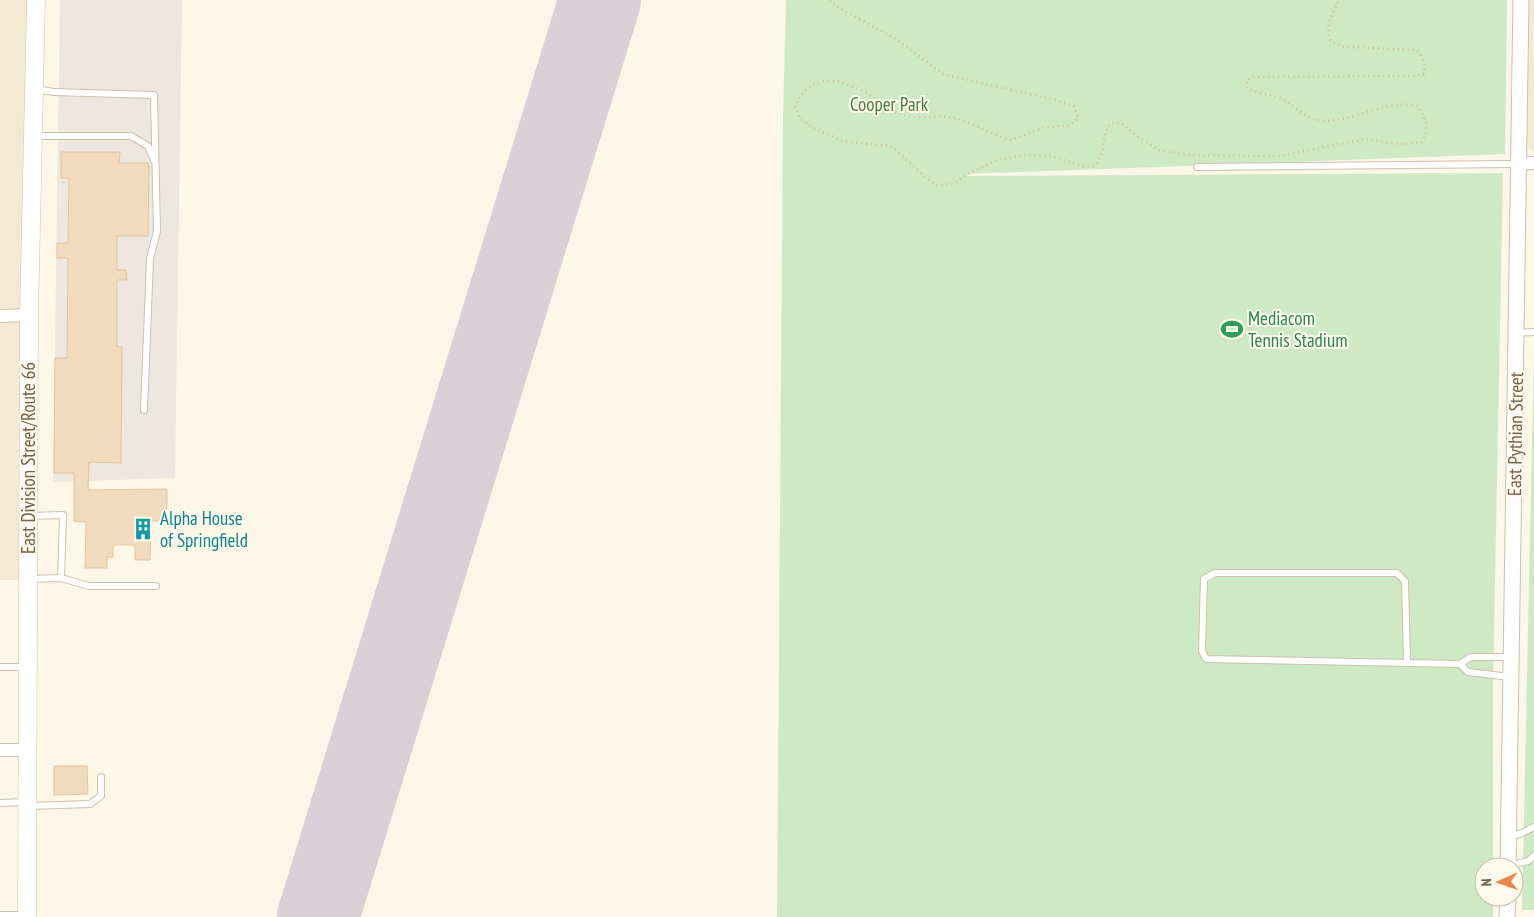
<svg xmlns="http://www.w3.org/2000/svg" width="1534" height="917" viewBox="0 0 1534 917" font-family="'PT Sans Narrow',sans-serif">
	<style>
		.residential { fill: #f4ead4 }
		.industrial { fill: #ece8e0 }
		.green { fill: #cdeac4 }
		.lines { fill: none; stroke-linecap: round; stroke-linejoin: round }
		.runway { stroke: #dcced6; stroke-width: 82 }
		.building { fill: #f2dbbd; stroke: #e4c49e }
		.service-casing { stroke: #cec0ac; stroke-width: 8 }
		.minor-casing { stroke: #cec0ac; stroke-width: 14 }
		.tertiary-casing { stroke: #cec0ac; stroke-width: 17 }
		.secondary-casing { stroke: #d1c2a9; stroke-width: 19 }
		.path { stroke: #d7bea0; stroke-width: 2.5; stroke-dasharray: 1 4; stroke-linecap: butt }
		.service { stroke: #fff; stroke-width: 6 }
		.minor { stroke: #fff; stroke-width: 12 }
		.tertiary { stroke: #fff; stroke-width: 15 }
		.secondary { stroke: #fff; stroke-width: 18 }
		.labels { text-anchor: middle; dominant-baseline: central; stroke-width: 4; stroke-linejoin: round; paint-order: stroke }
		.park-label { font-size: 19px; fill: #4a7b42; stroke: #fffbec }
		.leisure-label { font-size: 19px; fill: #27864d; stroke: #fffbec; text-anchor: start }
		.street-label { font-size: 19px; fill: #76614a; stroke: #fffbec }
		.culture-label { font-size: 19px; fill: #0d838f; stroke: #fffbec; text-anchor: start }
	</style>
	<rect width="100%" height="100%" fill="#fcf7e6"/>
	<!-- residential -->
	<g class="residential">
		<path d="M0,0H30L21,580H0Z"/>
		<path d="M1529,0H1534V152L1529,148L1527,142Z"/>
	</g>
	<!-- industrial -->
	<path class="industrial" d="M60,0H182L175,478L53,482Z"/>
	<!-- green -->
	<g class="green">
		<path d="M786,0H1507L1505,154L967,174L968,176L1503,173L1493,685V867H1484V897H1493V917H777L783,118Z"/>
		<path d="M1534,349V910H1522Z"/>
	</g>
	<g class="lines">
		<!-- runway -->
		<path class="runway" d="M318,917L600,0"/>
	</g>
	<!-- building -->
	<g class="building">
		<path d="M61,152H120L119,163H149L148,236H117V270H126L127,280H117V346L122,347L121,463L89,462L88,490L167,489V509L158,521H151L150,560H135V545H113V557H107V568H85L86,522L74,521V473H54L55,358H67L68,258H57V243H68L69,178H61Z"/>
		<path d="M54,766H87L88,794L54,795Z"/>
	</g>
	<g class="lines">
		<!-- service casing -->
		<g class="service-casing">
			<g id="service">
				<path d="M35,89L54,92L154,95L157,231L150,259L144,410"/>
				<path d="M34,136H131L148,146L154,160"/>
				<path d="M1197,167L1518,164"/>
				<path d="M1516,333L1534,332"/>
				<path d="M29,516L63,515L61,578"/>
				<path d="M29,579L61,578L89,586H156"/>
				<path d="M1407,663L1405,581L1397,573H1215L1204,579L1202,651L1206,659L1460,664"/>
				<path d="M0,667H27"/>
				<path d="M1510,677L1468,672L1460,664L1471,657H1510"/>
				<path d="M0,803L26,802"/>
				<path d="M29,806L90,804L101,796V777"/>
				<path d="M1509,836L1520,834L1534,827"/>
				<path d="M1508,866L1528,861L1534,856"/>
				<path d="M0,915H26"/>
			</g>
		</g>
		<!-- minor casing -->
		<g class="minor-casing">
			<g id="minor">
				<path d="M1519,164L1534,163"/>
				<path d="M0,316L29,315"/>
				<path d="M0,750H27"/>
			</g>
		</g>
		<!-- tertiary casing -->
		<g class="tertiary-casing">
			<g id="tertiary">
				<path d="M1508,867L1521,0"/>
				<path d="M1507,917L1508,897"/>
			</g>
		</g>
		<!-- secondary casing -->
		<g class="secondary-casing">
			<path id="secondary" d="M27,917L29,315L36,0"/>
		</g>
		<!-- path -->
		<path class="path" d="M830,0L844,11L893,37L943,74L1055,100L1074,106L1078,118L1070,125L1043,128L1011,140C991,134 974,123 954,118C936,114 918,121 901,114C888,109 877,98 865,92C835,76 811,74 795,106L799,117L813,128L844,141L890,146L897,151L925,177L936,185L954,184L967,174L1000,159L1026,155L1051,156L1085,167L1094,166C1107,155 1100,135 1111,123H1121L1137,136L1159,150L1187,155L1279,156L1364,139L1396,144H1410L1422,142C1430,127 1426,117 1416,105C1383,100 1340,128 1313,119C1301,115 1292,103 1280,98C1270,94 1257,94 1247,88V80L1254,77L1414,76L1424,74C1426,64 1423,58 1417,50L1345,47L1336,44L1329,39C1326,24 1333,13 1339,0"/>
		<!-- service -->
		<use href="#service" class="service"/>
		<!-- minor -->
		<use href="#minor" class="minor"/>
		<!-- tertiary -->
		<use href="#tertiary" class="tertiary"/>
		<!-- secondary -->
		<use href="#secondary" class="secondary"/>
	</g>
	<!-- icons -->
	<defs>
		<g id="stadium-bare" transform="scale(1.725)"><path d="M0-5a6.5 5 0 1 0 0 10a6.5 5 0 1 0 0-10ZM-3.5-1.8h7v3.6h-7Z" fill="#2e9e5b" stroke="#fffbec" stroke-width="2.5" paint-order="stroke"/></g>
		<g id="building-bare" transform="scale(1.725)"><path d="M-4-6H4V6H1V3H-1V6H-4ZM-2.5-4.3h1.7v1.8h-1.7ZM.8-4.3h1.7v1.8H.8ZM-2.5-1h1.7V.8h-1.7ZM.8-1h1.7V.8H.8Z" fill="#0f9aa8" stroke="#fffbec" stroke-width="2.5" paint-order="stroke"/></g>
	</defs>
	<g fill-rule="evenodd">
		<use href="#stadium-bare" x="1232" y="329"/>
		<use href="#building-bare" x="143" y="529"/>
	</g>
	<g class="labels">
		<!-- park labels -->
		<g class="park-label">
			<text x="889" y="104">Cooper Park</text>
		</g>
		<!-- leisure labels -->
		<g class="leisure-label">
			<text x="1248" y="318">Mediacom<tspan x="1248" dy="22">Tennis Stadium</tspan></text>
		</g>
		<!-- street labels -->
		<g class="street-label">
			<text transform="translate(1515 434) rotate(-89)">East Pythian Street</text>
			<text transform="translate(28 458) rotate(-90)">East Division Street/Route 66</text>
		</g>
		<!-- culture labels -->
		<g class="culture-label">
			<text x="160" y="518">Alpha House<tspan x="160" dy="22">of Springfield</tspan></text>
		</g>
	</g>
	<!-- north arrow -->
	<g transform="translate(1499 882) rotate(268)"><circle r="24" fill="#fffbec" stroke="#c8bdab"/>
	<path d="M0-4L9 19L0 12L-9 19Z" fill="#e6874b"/>
	<text y="-8" font-size="14" font-weight="bold" text-anchor="middle" fill="#76614a">N</text>
	</g>
</svg>
